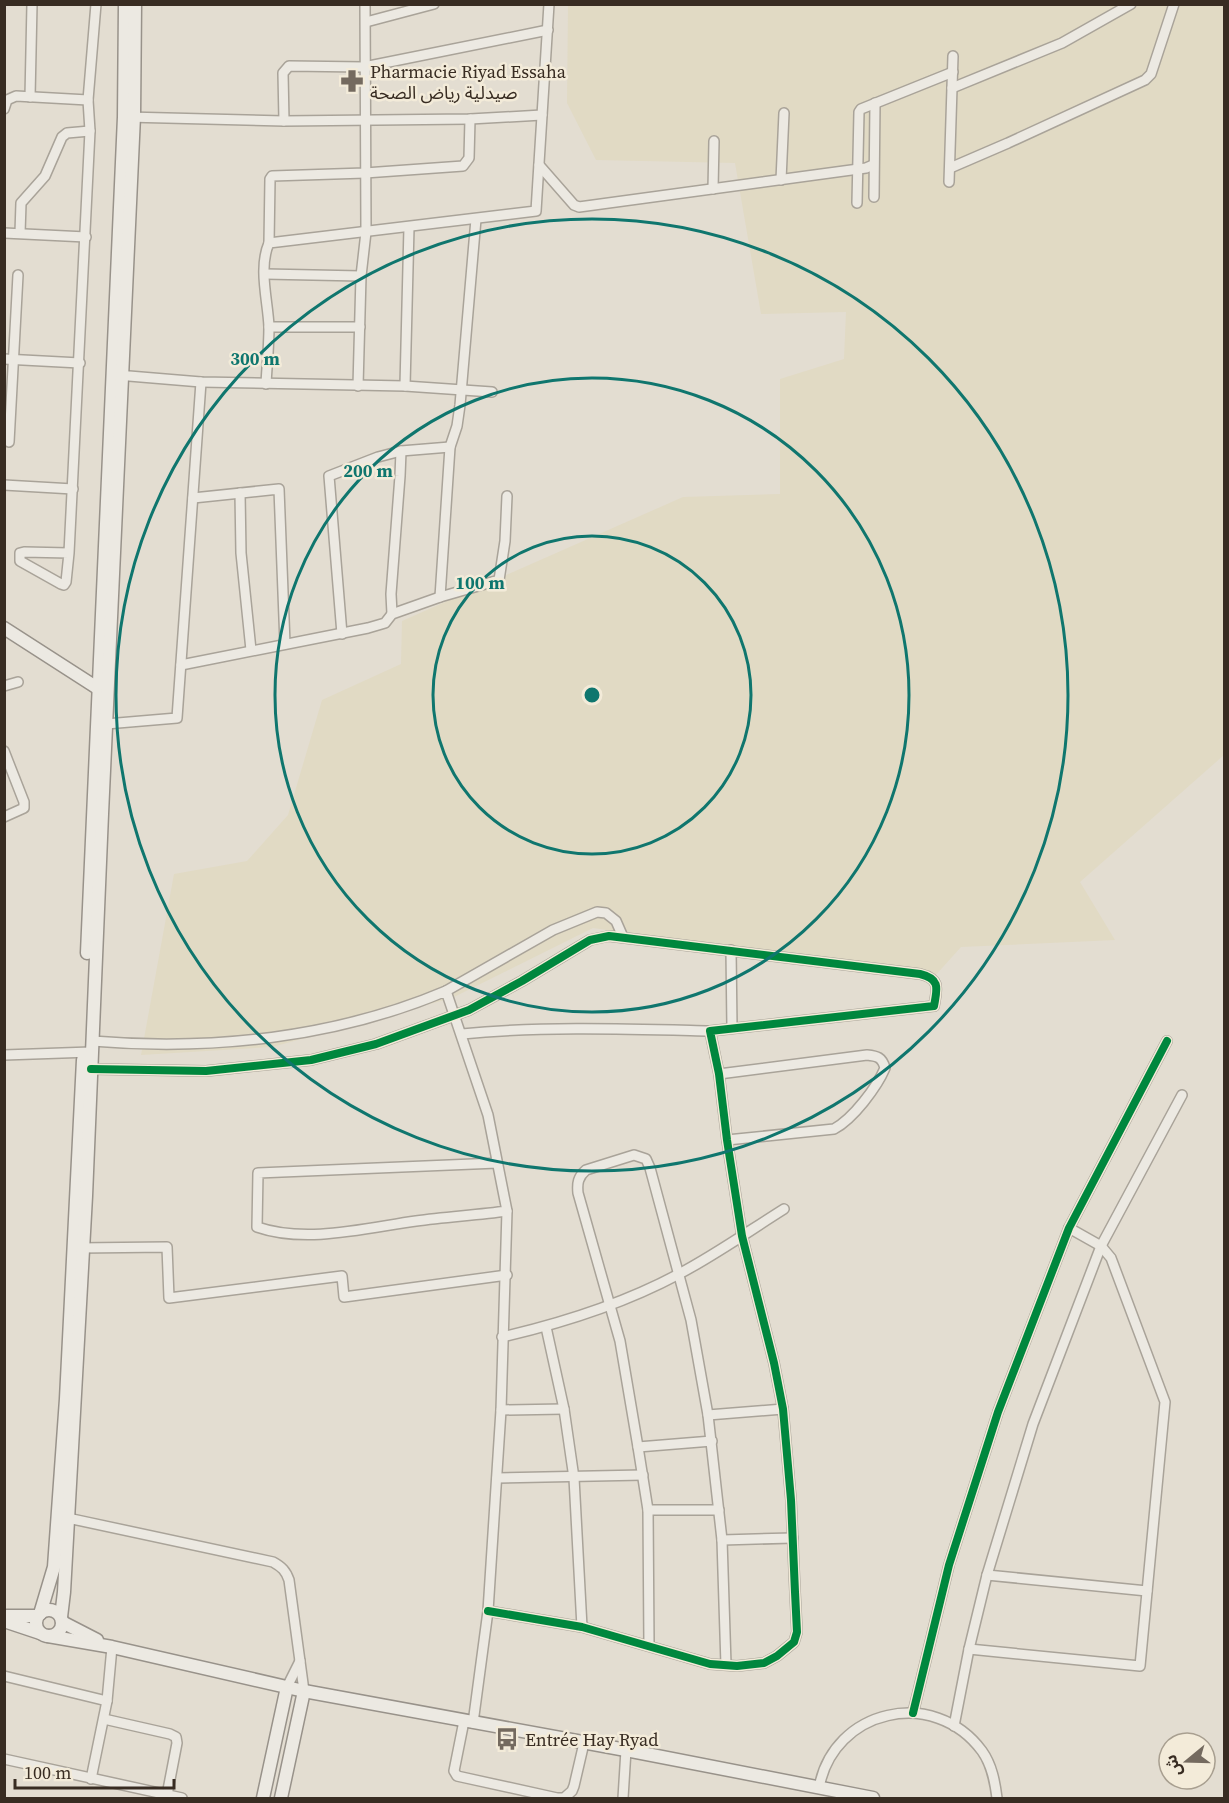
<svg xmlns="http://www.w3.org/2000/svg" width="1229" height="1803" viewBox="0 0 1229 1803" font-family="'Source Serif 4','Noto Sans Arabic',serif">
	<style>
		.farmland { fill: #e1dac4 }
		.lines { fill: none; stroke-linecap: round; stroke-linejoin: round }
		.street-casing { stroke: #a9a399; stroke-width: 12 }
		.secondary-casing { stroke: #98928a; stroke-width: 15 }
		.street { stroke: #ece9e2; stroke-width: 9 }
		.secondary { stroke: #ece9e2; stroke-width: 12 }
		.cycleway-casing { stroke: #f3ebd9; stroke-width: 11 }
		.cycleway { stroke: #00873e; stroke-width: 8 }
		.ring { fill: none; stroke: #0f766e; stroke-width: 3 }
		.labels { text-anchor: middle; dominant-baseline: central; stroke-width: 5; stroke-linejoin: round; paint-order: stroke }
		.poi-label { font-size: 18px; fill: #382c22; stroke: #f3ebd9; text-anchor: start }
		.centre { fill: #0f766e; stroke: #f3ebd9; stroke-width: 3 }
		.ring-label { font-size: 18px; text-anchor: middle; font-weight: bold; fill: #0f766e; stroke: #f3ebd9; stroke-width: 5; stroke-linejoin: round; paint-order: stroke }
	</style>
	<rect width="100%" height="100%" fill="#e3ddd1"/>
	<!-- farmland -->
	<path class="farmland" d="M568,5H1224V755L1080,882L1115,940L961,947L934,977L593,928L452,998L272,1047L141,1055L174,874L247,861L288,815L322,700L401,664L402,621L683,497L780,494V379L844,359L846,312L761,314L735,163L596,160L567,103Z"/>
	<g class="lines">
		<!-- street casing -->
		<g class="street-casing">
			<g id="street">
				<path d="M366,22L434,4"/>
				<path d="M952,88L1062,43L1131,4"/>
				<path d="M30,97L32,4"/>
				<path d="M4,109L7,100L16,96L88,100"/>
				<path d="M127,117L284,121L470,119L542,115"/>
				<path d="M284,121L283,73L289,66L364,67L548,30"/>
				<path d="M539,165L574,205L579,207L866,168L873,165"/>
				<path d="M950,168L1008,143L1145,80L1151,74L1174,4"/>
				<path d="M781,180L784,113"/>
				<path d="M949,182L953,56"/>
				<path d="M713,189L714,141"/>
				<path d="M874,197L875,103"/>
				<path d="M857,203L859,112L861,109L953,72"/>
				<path d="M4,233L86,237"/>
				<path d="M20,233L21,203L45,176L62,137L67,133L90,131"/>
				<path d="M269,243L270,179L272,176L365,173L463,166L469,158L470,119"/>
				<path d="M265,274L361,276"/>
				<path d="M269,327H360"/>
				<path d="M4,359L80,363"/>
				<path d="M117,375L201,382L405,386L492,392"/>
				<path d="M266,384C267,365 269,346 269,327C268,301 258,268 269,243L536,211L549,4"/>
				<path d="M358,386L361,276L366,232L365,4"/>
				<path d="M405,386L409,227"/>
				<path d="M9,442L18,275"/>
				<path d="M4,485L73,489"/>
				<path d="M240,493L241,553L251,650"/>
				<path d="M193,498L279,489L285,644"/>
				<path d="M69,553L24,552L20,553V561L61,584L64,585L66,582L69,553L90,131L88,100L96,4"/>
				<path d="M440,597L450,447L457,426L460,405L476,219"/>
				<path d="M392,614L391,594L400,476L401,451"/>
				<path d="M342,634L329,476L378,457L401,451L450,447"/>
				<path d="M181,665L368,628L385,623L392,614L440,597L499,580L505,541L507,496"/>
				<path d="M4,686L18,682"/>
				<path d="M106,724L177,718L201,382"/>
				<path d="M4,751L24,802V808L4,817"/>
				<path d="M731,950L732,1028"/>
				<path d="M446,991L553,930L597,912L606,913L616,921L623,937"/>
				<path d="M462,1034C544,1026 628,1029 710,1031"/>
				<path d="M92,1041C211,1051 335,1038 446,991L488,1115L507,1211C477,1215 446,1217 416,1221C366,1228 306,1244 257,1227L258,1173L497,1163"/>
				<path d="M4,1055L91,1052"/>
				<path d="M91,1069L206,1071L311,1060L376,1044L469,1010L522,981L590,940L609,936L920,974C941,979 937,989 934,1006L710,1031L719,1074L727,1140L742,1236L774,1363L783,1409L791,1500L795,1592L797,1632L794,1642L777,1656L764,1663L737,1666L710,1664L582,1627L488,1611"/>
				<path d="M719,1074L867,1055C877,1056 882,1057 885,1068C877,1087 853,1119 834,1129L727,1140"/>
				<path d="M79,1248L167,1247L169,1298L342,1276L344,1297L507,1275"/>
				<path d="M546,1327L564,1409L574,1478L582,1627"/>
				<path d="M502,1337C563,1323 623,1304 679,1274C715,1255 749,1231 784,1209"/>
				<path d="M501,1410L564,1409"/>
				<path d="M708,1415L783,1409"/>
				<path d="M638,1447L712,1441"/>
				<path d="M497,1478L643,1475"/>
				<path d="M648,1510H719"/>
				<path d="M63,1517L273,1562C282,1567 286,1571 289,1580L304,1691"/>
				<path d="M722,1540L793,1538"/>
				<path d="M987,1575L1147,1591"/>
				<path d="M649,1645L648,1510L638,1447L620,1341L578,1193C577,1183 578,1177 586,1170L634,1155L646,1159L650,1168L691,1320L708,1415L722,1540L726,1665"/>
				<path d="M969,1649L1140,1666L1165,1402L1111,1258L1101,1246L1069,1228"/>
				<path d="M4,1676L107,1701"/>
				<path d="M287,1687L300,1661"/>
				<path d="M913,1713L949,1565L998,1412L1069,1228L1167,1041"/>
				<path d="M104,1719L170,1734L176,1737L177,1743L167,1795"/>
				<path d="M464,1721L454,1771L457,1776L557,1798H564L572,1791L574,1786L584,1743"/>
				<path d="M473,1723L488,1611L501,1410L507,1211"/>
				<path d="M954,1726L969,1649L987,1575L1033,1424L1101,1246L1182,1095"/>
				<path d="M4,1759L182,1798"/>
				<path d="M91,1779L107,1701L112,1647"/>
				<path d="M819,1788C833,1709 934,1686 982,1751C992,1765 995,1782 997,1798"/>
				<path d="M623,1798L626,1750"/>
			</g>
		</g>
		<!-- secondary casing -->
		<g class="secondary-casing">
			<g id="secondary">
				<path d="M4,628L102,691"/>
				<path d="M87,953L124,117L125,4"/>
				<circle cx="49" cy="1623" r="13"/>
				<path d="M40,1614L54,1567L66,1399L83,1060"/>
				<path d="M4,1616H37"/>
				<path d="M61,1617L64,1592L86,1196L102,814L134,116L135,4"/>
				<path d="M4,1621L40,1633"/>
				<path d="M62,1622L97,1640"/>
				<path d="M48,1636L112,1647L304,1691L626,1750L873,1798"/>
				<path d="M263,1798L287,1687"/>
				<path d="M281,1798L304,1691"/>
			</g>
		</g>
		<!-- street -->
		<use href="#street" class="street"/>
		<!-- secondary -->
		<use href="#secondary" class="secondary"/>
		<!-- cycleway casing -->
		<g class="cycleway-casing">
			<g id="cycleway">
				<path d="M91,1069L206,1071L311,1060L376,1044L469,1010L522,981L590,940L609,936L920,974C941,979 937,989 934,1006L710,1031L719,1074L727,1140L742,1236L774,1363L783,1409L791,1500L795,1592L797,1632L794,1642L777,1656L764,1663L737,1666L710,1664L582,1627L488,1611"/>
				<path d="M913,1713L949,1565L998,1412L1069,1228L1167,1041"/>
			</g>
		</g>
		<!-- cycleway -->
		<use href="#cycleway" class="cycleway"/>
	</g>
	<!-- distance rings -->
	<g class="ring">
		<circle cx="592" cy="695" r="159"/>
		<circle cx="592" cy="695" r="317"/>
		<circle cx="592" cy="695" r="476"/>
	</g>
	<!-- icons -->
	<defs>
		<g id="pharmacy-bare" transform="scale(1.8)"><path d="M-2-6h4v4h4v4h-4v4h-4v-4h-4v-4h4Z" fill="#746a5f" stroke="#f3ebd9" stroke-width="2.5" paint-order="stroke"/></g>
		<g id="bus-bare" transform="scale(1.8)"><path d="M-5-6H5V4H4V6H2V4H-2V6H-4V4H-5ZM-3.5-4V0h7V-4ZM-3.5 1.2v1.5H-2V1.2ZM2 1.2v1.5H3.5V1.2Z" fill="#746a5f" stroke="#f3ebd9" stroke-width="2.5" paint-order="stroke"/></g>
	</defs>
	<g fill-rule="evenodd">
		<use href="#pharmacy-bare" x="352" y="81"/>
		<use href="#bus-bare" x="507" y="1739"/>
	</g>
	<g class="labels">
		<!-- poi labels -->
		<g class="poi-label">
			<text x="370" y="71">Pharmacie Riyad Essaha<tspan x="370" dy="21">صيدلية رياض الصحة</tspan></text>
			<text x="525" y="1739">Entrée Hay Ryad</text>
		</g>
	</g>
	<circle cx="592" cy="695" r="9" class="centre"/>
	<g class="ring-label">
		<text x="255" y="365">300 m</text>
		<text x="368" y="477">200 m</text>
		<text x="480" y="589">100 m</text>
	</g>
	<!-- border -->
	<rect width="1229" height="1803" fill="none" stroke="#382c22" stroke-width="12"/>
	<!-- north arrow -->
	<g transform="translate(1187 1761) rotate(251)"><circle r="28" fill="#f3ebd9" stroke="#a89f90" stroke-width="1.5"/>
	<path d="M0-4.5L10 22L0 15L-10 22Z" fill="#746a5f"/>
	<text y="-9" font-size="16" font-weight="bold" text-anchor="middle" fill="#382c22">ش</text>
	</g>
	<!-- scale -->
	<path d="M15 1779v9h159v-9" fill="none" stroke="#382c22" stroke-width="3"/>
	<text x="24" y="1779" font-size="18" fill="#382c22" stroke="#f3ebd9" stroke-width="4.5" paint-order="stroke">100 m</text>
</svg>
